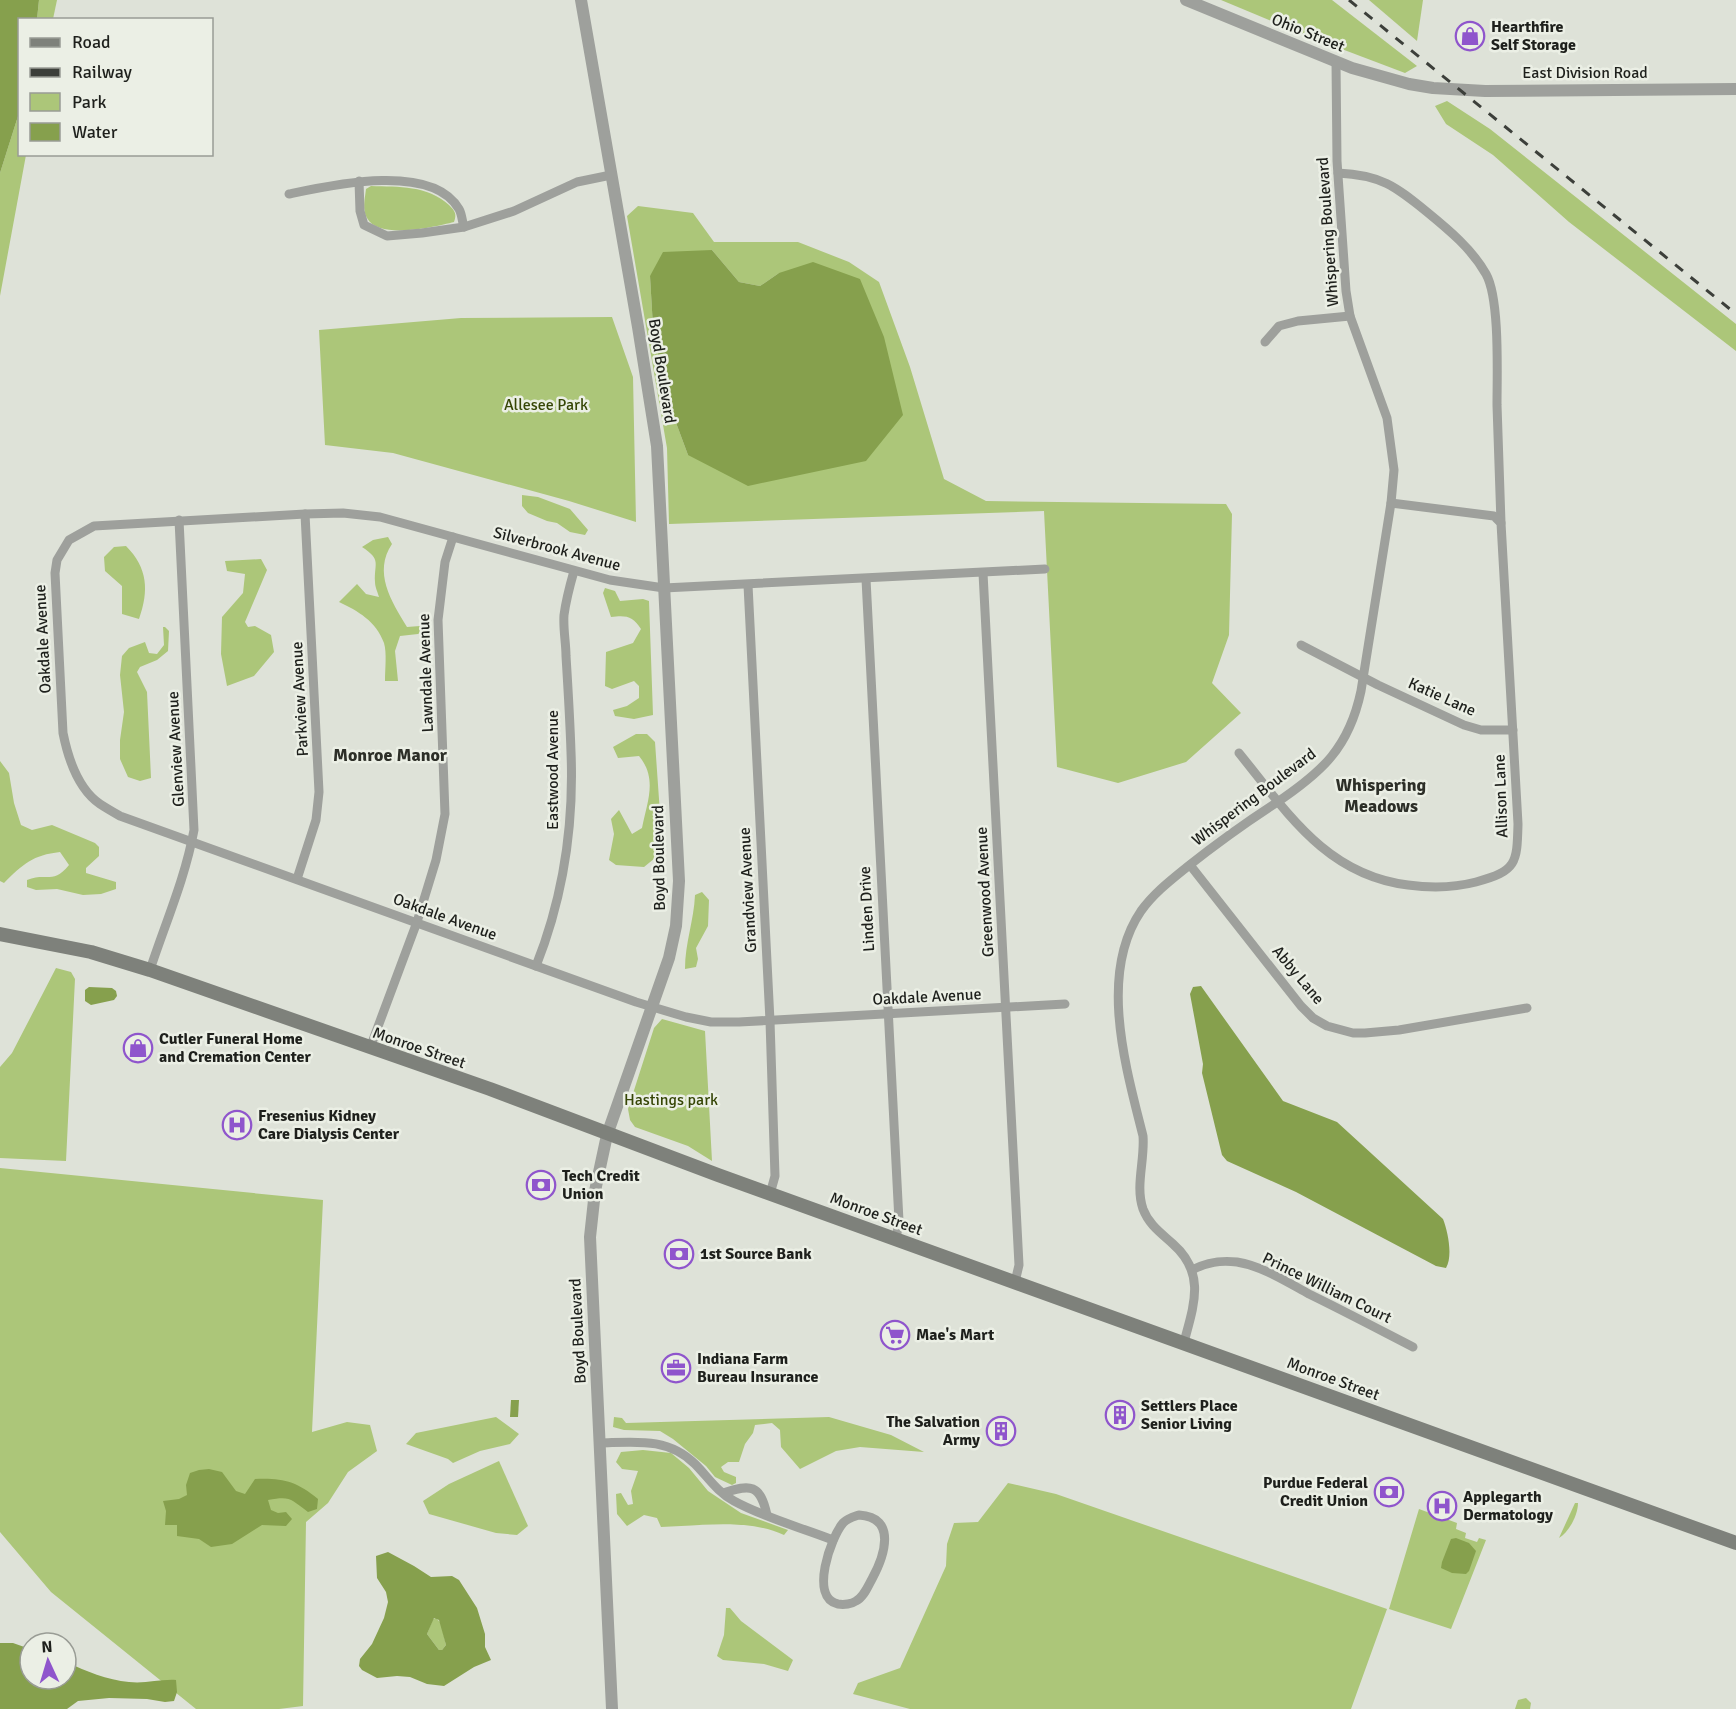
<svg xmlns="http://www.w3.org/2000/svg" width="1736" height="1709" viewBox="0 0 1736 1709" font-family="Signika,sans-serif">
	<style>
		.green { fill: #acc679; fill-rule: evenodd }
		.water { fill: #86a04d; fill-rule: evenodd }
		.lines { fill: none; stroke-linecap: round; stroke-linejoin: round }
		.minor { stroke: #9ea09c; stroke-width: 9 }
		.tertiary { stroke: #9ea09c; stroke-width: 12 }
		.secondary { stroke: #7e817b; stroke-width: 14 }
		.rail { stroke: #3c3f3a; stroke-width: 3; stroke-dasharray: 10 10; stroke-linecap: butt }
		.labels { text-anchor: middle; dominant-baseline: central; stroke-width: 5; stroke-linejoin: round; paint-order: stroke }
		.poi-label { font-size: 16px; font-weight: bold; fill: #1e201c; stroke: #ebefe5; text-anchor: start }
		.street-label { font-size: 16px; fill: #1e201c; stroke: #ebefe5 }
		.park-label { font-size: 16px; fill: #364606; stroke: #ebefe5 }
		.neighbourhood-label { font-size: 18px; font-weight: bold; fill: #2d2f28; stroke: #ebefe5 }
	</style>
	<rect width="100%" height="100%" fill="#dee2d8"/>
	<!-- green -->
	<g class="green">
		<path d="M39,0H57L53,19H37Z"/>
		<path d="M1221,0H1332L1417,66L1405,73L1310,37Z"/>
		<path d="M1369,0H1423L1417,41Z"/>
		<path d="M1447,101L1490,129L1736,324V351L1569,222L1493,155L1446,124L1435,106Z"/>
		<path d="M19,113L20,154L26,155L0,296V173Z"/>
		<path d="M371,186C399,187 427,185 449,205C455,211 457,214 454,222C434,227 379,240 367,218C362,210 365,198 366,189Z"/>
		<path d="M638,206L693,213L714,242H798L849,262L879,282L910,367L944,479L986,501L1226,504L1232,514L1229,635L1212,683L1241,713L1186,762L1118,783L1057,767L1044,511L669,524L667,448L627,216ZM712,250L739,282L760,286L779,273L688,455L665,393L653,327L650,276Z"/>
		<path d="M612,317L633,377L636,522L569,501L393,453L325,445L319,330L461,318Z"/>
		<path d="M522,495L538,497L570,509L588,530L585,535L570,532L557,523L547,521L528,513L522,506Z"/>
		<path d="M388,537L392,544C373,572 391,601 407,627L420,626L422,631L418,634L400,636L395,651L398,681H385C385,669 387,653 384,643C376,621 358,611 339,602L357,584L366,594L379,597C378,593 375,587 375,582C374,563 382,560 362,547L373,540Z"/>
		<path d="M126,546C148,568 149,591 139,619L122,614V586L105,571L104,557L114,547Z"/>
		<path d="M261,559L267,570L245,622L248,627L255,626L271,635L274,652L254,676L227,686L221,654L222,617L243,593L245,574L227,571L225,561Z"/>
		<path d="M605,588L615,591L620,601L643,599L649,601L653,715L634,719L615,716L613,710L627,706L639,698V686L634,681L612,689L605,686L606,652L633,643L641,629C633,616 626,615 611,617L603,593Z"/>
		<path d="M163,627H165L169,631L168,651L157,660L140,667L137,672L147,692L151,778L140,781L128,777L120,759V740L124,712L120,675L122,656L129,648L145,642L149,653L157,654L164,645Z"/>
		<path d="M636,734H647L655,742L662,842L655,858L644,867L616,865L609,860L614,834L611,819L619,810L632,834L642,828C647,802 658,779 639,756L618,758L613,747Z"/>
		<path d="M0,761L9,773L14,803L21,825L32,830L52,825L95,843L99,847V856L86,868V873L116,882V889L101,894L83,895L57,889L36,890L27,887V880C46,872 53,885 69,865L60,852C33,855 23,864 4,883L0,881Z"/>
		<path d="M702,892L709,900L708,926L696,948L698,959L696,967L685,969C685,943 694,920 695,895Z"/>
		<path d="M56,968L71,972L75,979L66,1161L0,1158V1067L12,1053Z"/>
		<path d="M662,1019L705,1031L712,1161L688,1146L635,1127L630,1120L628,1109L654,1028Z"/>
		<path d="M0,1168L323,1200L312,1432L347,1422L370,1425L377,1451L348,1472L328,1503L306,1522L303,1706L279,1709H196L51,1592L0,1532Z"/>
		<path d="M496,1417L519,1434L510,1444L480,1451L453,1463L448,1459L406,1444L416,1433Z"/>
		<path d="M614,1417L622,1418L626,1423L829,1417L891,1435L924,1452L860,1447L836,1451L800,1469L781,1447L780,1430L772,1423L755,1425L753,1433L745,1444L739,1462H728L721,1467L724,1472L736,1477V1483L732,1485L715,1477L706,1466L673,1439L660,1431L624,1430L613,1427Z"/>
		<path d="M643,1450L671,1453L689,1468L708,1491L741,1513L788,1530L784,1535C747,1518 700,1526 661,1527L657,1518L644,1515L627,1526L617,1514L616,1494L621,1493L628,1505L633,1504L631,1491L638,1471L622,1469L616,1462L621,1452Z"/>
		<path d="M499,1461L528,1526L517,1535L496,1533L429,1514L423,1501L449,1484Z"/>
		<path d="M1008,1483L1056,1494L1387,1609L1351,1709H910L853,1694L858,1683L900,1668L946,1566L947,1544L954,1523L978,1522Z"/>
		<path d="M1575,1503H1578C1578,1515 1569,1532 1559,1538Z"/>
		<path d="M1419,1509L1457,1523L1456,1529L1466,1533L1465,1538L1477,1542L1479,1538L1486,1540L1451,1629L1389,1609Z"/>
		<path d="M726,1608H730L741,1621L793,1660L788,1671L764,1664L723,1660L717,1656L724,1635Z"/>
		<path d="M436,1618L441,1623L446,1645L442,1650H439L427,1634L433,1619Z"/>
		<path d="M1526,1698L1531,1703L1530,1709H1515L1518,1700Z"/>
	</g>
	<!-- water -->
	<g class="water">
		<path d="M0,0H39L37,19L20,20L19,113L0,173Z"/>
		<path d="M712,250L739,282L760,286L779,273L813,262L860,279L884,337L903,415L866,461L748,486L688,455L665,393L653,327L650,276L663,252Z"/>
		<path d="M1201,986L1283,1101L1337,1122L1443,1219C1448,1232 1453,1256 1446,1268L1436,1266L1296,1192L1227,1161L1222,1155L1202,1073L1203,1064L1190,994L1193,987Z"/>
		<path d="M89,987L112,988L116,991L117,996L114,1000L91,1005L85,1001V990Z"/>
		<path d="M511,1400H519L518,1417H510Z"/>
		<path d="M209,1469L222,1472L236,1491L245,1494L255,1479C283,1478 296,1481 318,1499L317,1509L308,1512C290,1499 291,1496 268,1500L271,1510L278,1513L286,1512L292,1519L286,1526L262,1525L232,1544L211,1547L199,1539L177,1536V1525H165L166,1511L163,1501L179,1499L187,1495L186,1485L190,1473L199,1470Z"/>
		<path d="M1456,1538L1469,1543L1476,1551L1469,1571L1466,1574L1452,1573L1441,1568L1442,1562L1451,1539Z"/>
		<path d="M388,1552L414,1566L431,1577L452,1576L459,1580L477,1608L485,1634V1647L491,1660L474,1667L444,1686L427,1684L410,1677L397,1676L377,1678L362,1670L359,1666L360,1659L372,1644L384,1618L388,1602L386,1592L377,1578L376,1556ZM434,1618L439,1620L446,1645L442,1650H439L427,1634Z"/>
		<path d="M0,1643H13L30,1649V1679H66V1662C86,1671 107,1680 129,1682C145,1684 160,1679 176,1680L177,1692L174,1701L165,1702L147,1699L109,1698L78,1701L67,1709H0Z"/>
	</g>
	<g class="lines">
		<!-- minor -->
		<g class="minor">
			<path d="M1338,173C1381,175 1395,186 1427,212C1449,230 1472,249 1486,274C1500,299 1497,374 1497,405C1498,444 1500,484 1501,523"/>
			<path d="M359,181L360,211L364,225L387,236L422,233L464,227L514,211L577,182L611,175"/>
			<path d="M289,194C331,185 432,162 459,209C462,214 462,221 464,227"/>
			<path d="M1265,342L1279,326L1298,321L1350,316"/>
			<path d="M1045,569L664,588L610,580L380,517L343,513L305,514L94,526L69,540L57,560L55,573L63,733C68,758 78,789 100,804C106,808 113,812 120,816L636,1002L686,1017L711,1022H739L1065,1004"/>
			<path d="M983,573L1019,1265L1015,1282"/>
			<path d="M866,579L899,1221L896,1239"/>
			<path d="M748,585L770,1021L775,1176L770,1194"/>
			<path d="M1301,645L1378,685L1464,725L1481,730H1513"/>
			<path d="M1239,753C1287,812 1326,875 1408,885C1431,888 1453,888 1476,882C1517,871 1517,863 1518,824L1501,523L1494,516L1391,503"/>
			<path d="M1190,865L1301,1006L1313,1018L1327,1026L1353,1033H1365L1399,1030L1527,1008"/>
			<path d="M297,879L316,820L319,792L305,514"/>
			<path d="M536,966C563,898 574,825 571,752C570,720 568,688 566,656C566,643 563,629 564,615C566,600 570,585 574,571"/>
			<path d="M150,970C165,924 185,879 194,830L179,520"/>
			<path d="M370,1048L417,922L436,860L445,814L438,620L445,562L453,537"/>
			<path d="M1192,1270C1207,1262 1220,1260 1237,1262C1262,1266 1287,1282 1309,1294C1344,1311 1378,1329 1413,1347"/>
			<path d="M1184,1342C1194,1305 1206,1273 1173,1244C1161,1233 1149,1225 1143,1209C1135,1186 1145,1160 1143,1136C1126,1068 1098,974 1141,911C1154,893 1171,880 1187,867C1216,844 1245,823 1276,803C1322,772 1349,748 1361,691L1391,503L1394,470L1387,418L1350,316L1346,291L1337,161L1336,62"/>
			<path d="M600,1443C635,1442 668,1437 695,1464C708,1477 717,1492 734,1501C765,1518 800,1527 833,1540"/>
			<path d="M723,1493C751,1484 760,1484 767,1515"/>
			<path d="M859,1515C898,1517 884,1557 872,1579C868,1586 864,1597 856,1601C852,1604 844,1605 838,1604C809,1598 831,1537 843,1523C848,1518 853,1517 859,1515Z"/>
		</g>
		<!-- tertiary -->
		<g class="tertiary">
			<path d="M581,0L638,327L657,446L679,881L676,926L669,958L607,1135L595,1191L590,1237L612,1709"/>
			<path d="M1186,0L1352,68L1409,84L1433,88L1485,91L1736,89"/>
		</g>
		<!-- secondary -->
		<path class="secondary" d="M0,934L91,952L150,970L490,1089L718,1175L1736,1543"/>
		<!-- rail -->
		<path class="rail" d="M1349,0L1736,314"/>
	</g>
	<!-- icons -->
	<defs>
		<g id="shop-ring" transform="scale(1.5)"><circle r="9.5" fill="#ebefe5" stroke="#8f55cc" stroke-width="1.5"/><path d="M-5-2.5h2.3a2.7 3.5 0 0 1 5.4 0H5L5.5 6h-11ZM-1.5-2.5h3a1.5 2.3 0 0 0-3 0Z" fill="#8f55cc"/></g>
		<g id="hospital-ring" transform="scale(1.5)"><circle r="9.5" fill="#ebefe5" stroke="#8f55cc" stroke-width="1.5"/><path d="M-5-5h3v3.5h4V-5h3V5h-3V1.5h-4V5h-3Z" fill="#8f55cc"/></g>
		<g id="bank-ring" transform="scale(1.5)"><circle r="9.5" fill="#ebefe5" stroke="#8f55cc" stroke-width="1.5"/><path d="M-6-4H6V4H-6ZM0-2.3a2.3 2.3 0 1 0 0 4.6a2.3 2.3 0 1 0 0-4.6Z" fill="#8f55cc"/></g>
		<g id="supermarket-ring" transform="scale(1.5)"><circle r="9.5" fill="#ebefe5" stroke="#8f55cc" stroke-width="1.5"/><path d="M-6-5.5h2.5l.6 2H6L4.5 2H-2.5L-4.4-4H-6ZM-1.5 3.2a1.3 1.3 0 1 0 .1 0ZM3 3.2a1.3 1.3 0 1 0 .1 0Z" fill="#8f55cc"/></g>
		<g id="office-ring" transform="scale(1.5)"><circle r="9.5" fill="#ebefe5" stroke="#8f55cc" stroke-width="1.5"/><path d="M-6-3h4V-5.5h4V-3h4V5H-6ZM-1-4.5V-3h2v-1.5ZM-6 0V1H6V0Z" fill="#8f55cc"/></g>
		<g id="building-ring" transform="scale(1.5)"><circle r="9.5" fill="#ebefe5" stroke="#8f55cc" stroke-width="1.5"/><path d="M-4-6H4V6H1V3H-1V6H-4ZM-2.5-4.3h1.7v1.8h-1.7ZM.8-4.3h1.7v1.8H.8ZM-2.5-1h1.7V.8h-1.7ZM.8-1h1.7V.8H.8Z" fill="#8f55cc"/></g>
	</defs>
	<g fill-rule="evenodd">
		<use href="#shop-ring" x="1470" y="36"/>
		<use href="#shop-ring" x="138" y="1048"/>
		<use href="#hospital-ring" x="237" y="1125"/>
		<use href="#bank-ring" x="541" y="1185"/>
		<use href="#bank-ring" x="679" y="1254"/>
		<use href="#supermarket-ring" x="895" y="1335"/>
		<use href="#office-ring" x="676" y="1368"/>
		<use href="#building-ring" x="1120" y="1415"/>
		<use href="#building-ring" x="1001" y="1431"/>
		<use href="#bank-ring" x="1389" y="1492"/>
		<use href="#hospital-ring" x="1442" y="1506"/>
	</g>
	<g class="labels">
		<!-- poi labels -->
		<g class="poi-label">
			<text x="1491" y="27">Hearthfire<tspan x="1491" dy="18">Self Storage</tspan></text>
			<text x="159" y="1039">Cutler Funeral Home<tspan x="159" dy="18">and Cremation Center</tspan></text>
			<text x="258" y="1116">Fresenius Kidney<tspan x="258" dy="18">Care Dialysis Center</tspan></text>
			<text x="562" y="1176">Tech Credit<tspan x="562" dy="18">Union</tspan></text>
			<text x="700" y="1254">1st Source Bank</text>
			<text x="916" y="1335">Mae's Mart</text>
			<text x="697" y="1359">Indiana Farm<tspan x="697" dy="18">Bureau Insurance</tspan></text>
			<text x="1141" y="1406">Settlers Place<tspan x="1141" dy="18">Senior Living</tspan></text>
			<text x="980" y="1422" text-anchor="end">The Salvation<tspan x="980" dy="18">Army</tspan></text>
			<text x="1368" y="1483" text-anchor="end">Purdue Federal<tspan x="1368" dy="18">Credit Union</tspan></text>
			<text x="1463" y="1497">Applegarth<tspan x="1463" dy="18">Dermatology</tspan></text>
		</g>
		<!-- street labels -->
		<g class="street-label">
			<text transform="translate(1308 33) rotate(22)">Ohio Street</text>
			<text x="1585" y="73">East Division Road</text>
			<text transform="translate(1328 232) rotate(-94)">Whispering Boulevard</text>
			<text transform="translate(662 371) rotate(81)">Boyd Boulevard</text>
			<text transform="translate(557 549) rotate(15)">Silverbrook Avenue</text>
			<text transform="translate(43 639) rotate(-93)">Oakdale Avenue</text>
			<text transform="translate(426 673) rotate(-92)">Lawndale Avenue</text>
			<text transform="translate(1442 697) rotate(24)">Katie Lane</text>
			<text transform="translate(300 699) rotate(-93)">Parkview Avenue</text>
			<text transform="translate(176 749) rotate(-93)">Glenview Avenue</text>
			<text transform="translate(553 770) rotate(-90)">Eastwood Avenue</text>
			<text transform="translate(1501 796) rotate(-92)">Allison Lane</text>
			<text transform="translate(1254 797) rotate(-37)">Whispering Boulevard</text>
			<text transform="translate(659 858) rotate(-91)">Boyd Boulevard</text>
			<text transform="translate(748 890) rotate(-93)">Grandview Avenue</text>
			<text transform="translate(985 892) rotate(-93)">Greenwood Avenue</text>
			<text transform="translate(867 909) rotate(-93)">Linden Drive</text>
			<text transform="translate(445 917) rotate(20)">Oakdale Avenue</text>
			<text transform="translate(1298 975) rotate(50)">Abby Lane</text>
			<text transform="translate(927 997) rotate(-3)">Oakdale Avenue</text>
			<text transform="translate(419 1048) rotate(19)">Monroe Street</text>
			<text transform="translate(876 1214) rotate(20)">Monroe Street</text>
			<text transform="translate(1327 1288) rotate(26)">Prince William Court</text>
			<text transform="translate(578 1331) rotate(-93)">Boyd Boulevard</text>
			<text transform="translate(1333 1379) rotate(20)">Monroe Street</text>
		</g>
		<!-- park labels -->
		<g class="park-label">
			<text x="546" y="405">Allesee Park</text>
			<text x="671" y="1100">Hastings park</text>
		</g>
		<!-- neighbourhood labels -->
		<g class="neighbourhood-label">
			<text x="390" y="755">Monroe Manor</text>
			<text x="1381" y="785">Whispering<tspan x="1381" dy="21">Meadows</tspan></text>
		</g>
	</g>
	<!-- legend -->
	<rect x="18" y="18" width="195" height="138" fill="#ebefe5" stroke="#999c95" stroke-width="1.5"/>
	<rect x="30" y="38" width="30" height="9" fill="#7e817b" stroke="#999c95" stroke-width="1.5"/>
	<text x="72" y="48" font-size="18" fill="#1e201c">Road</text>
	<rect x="30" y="68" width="30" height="9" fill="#3c3f3a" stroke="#999c95" stroke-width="1.5"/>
	<text x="72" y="78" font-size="18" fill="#1e201c">Railway</text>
	<rect x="30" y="93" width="30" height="18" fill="#acc679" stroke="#999c95" stroke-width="1.5"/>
	<text x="72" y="108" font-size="18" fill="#1e201c">Park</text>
	<rect x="30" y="123" width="30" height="18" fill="#86a04d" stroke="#999c95" stroke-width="1.5"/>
	<text x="72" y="138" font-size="18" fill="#1e201c">Water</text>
	<!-- north arrow -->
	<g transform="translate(48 1661) rotate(356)"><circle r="28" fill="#ebefe5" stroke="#999c95" stroke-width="1.5"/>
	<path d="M0-4.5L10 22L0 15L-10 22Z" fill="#8f55cc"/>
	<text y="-9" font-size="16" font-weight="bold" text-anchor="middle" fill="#1e201c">N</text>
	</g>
</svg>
